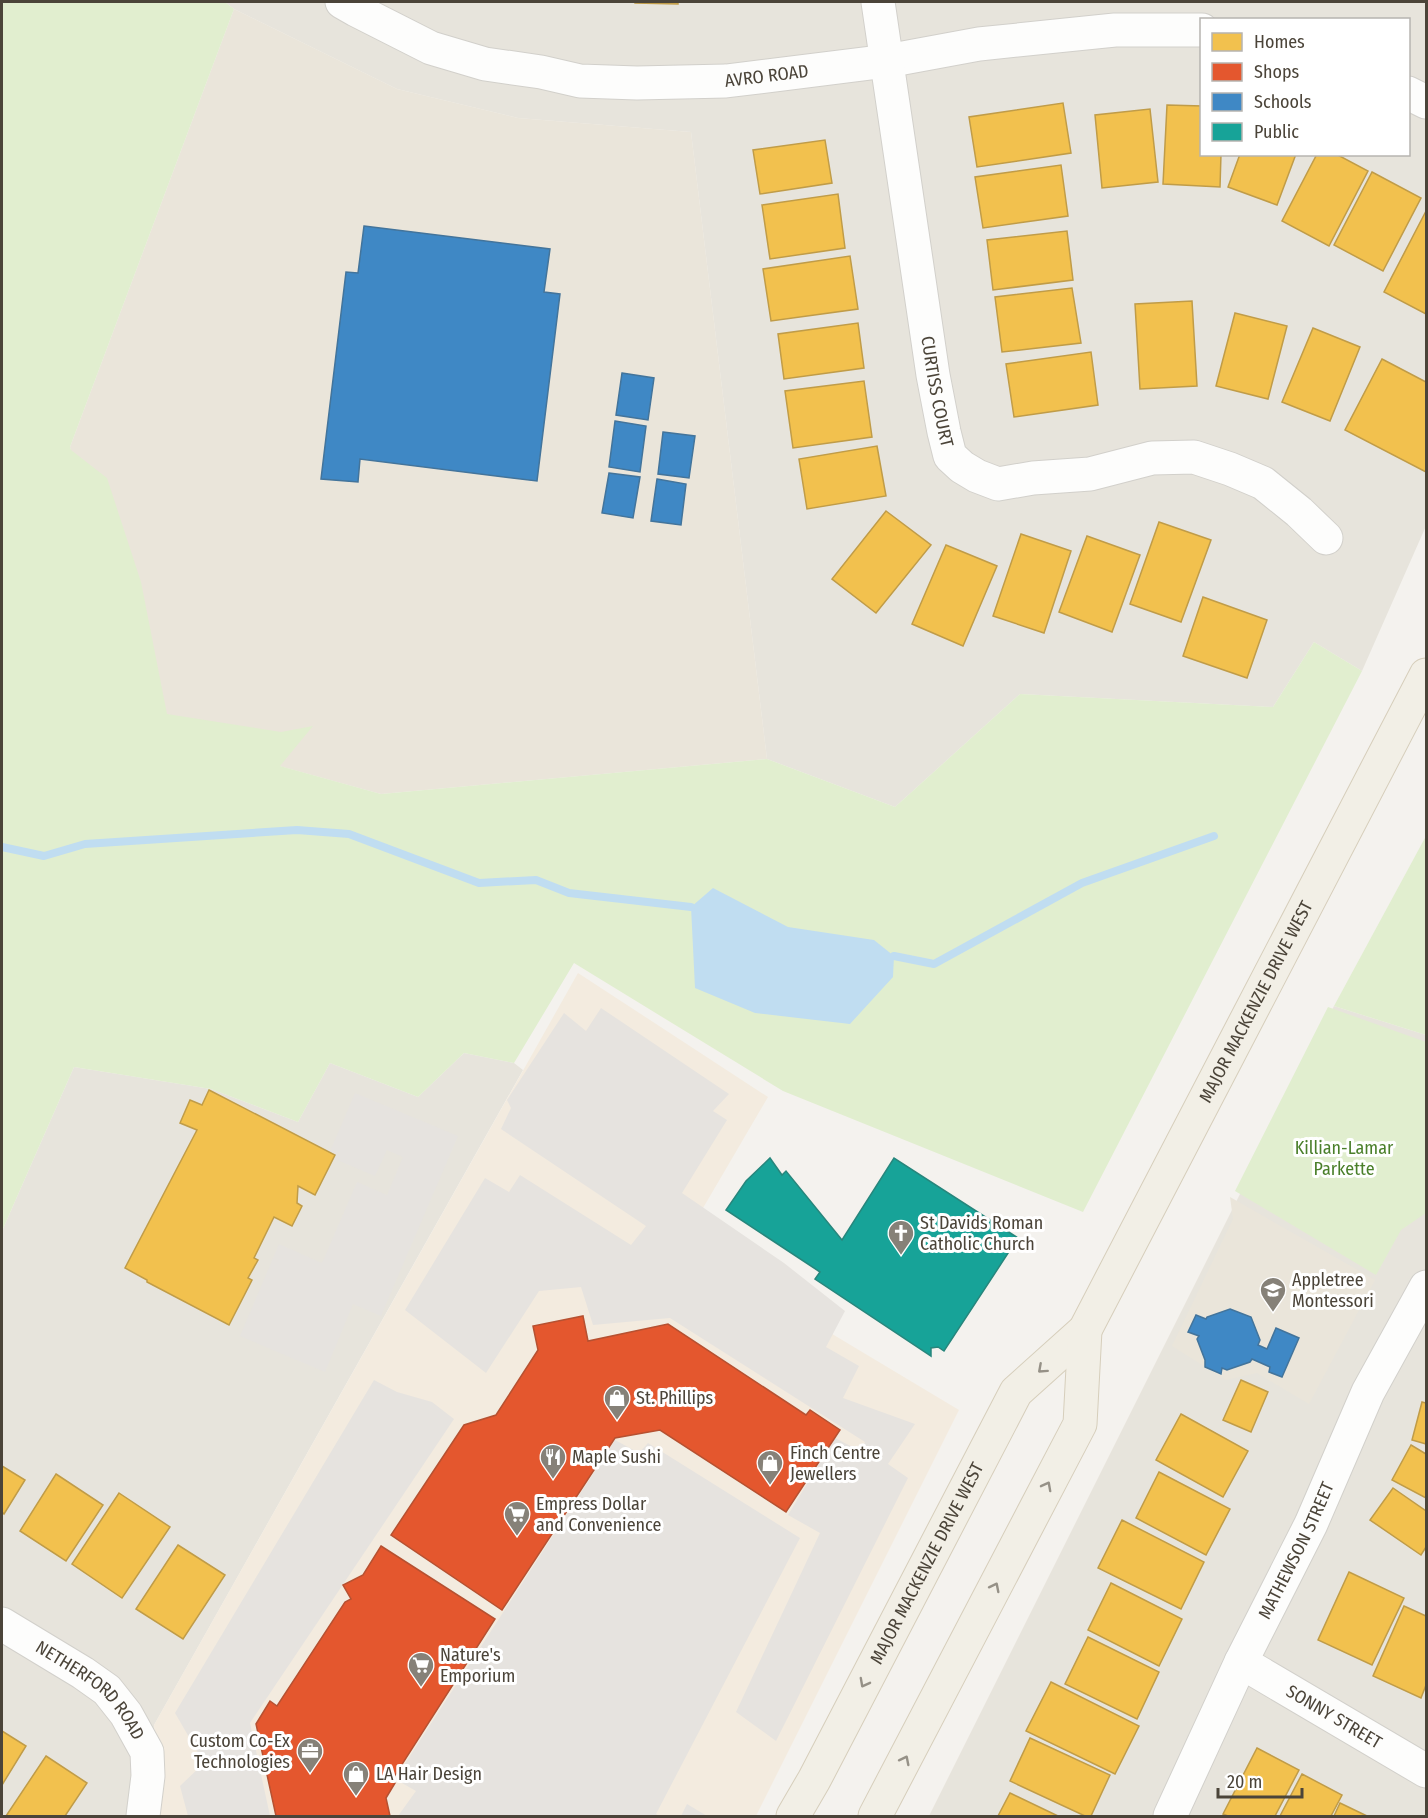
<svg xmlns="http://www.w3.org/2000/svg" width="1428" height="1818" viewBox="0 0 1428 1818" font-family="'Fira Sans Condensed',sans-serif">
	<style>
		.residential { fill: #e7e4dc; fill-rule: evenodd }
		.commercial { fill: #f3ebdf }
		.education { fill: #eae5da }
		.green { fill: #e1eecf }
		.parking { fill: #e6e3df }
		.water { fill: #c0ddf1 }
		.homes { fill: #f2c14e; stroke: #c09c48; stroke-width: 1.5 }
		.shops { fill: #e4572e; stroke: #b65131; stroke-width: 1.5 }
		.schools { fill: #3f88c5; stroke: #43749b; stroke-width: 1.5 }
		.public { fill: #17a398; stroke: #27867c; stroke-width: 1.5 }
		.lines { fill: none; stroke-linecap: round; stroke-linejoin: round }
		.stream { stroke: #c0ddf1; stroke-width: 8 }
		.minor-casing { stroke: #d2d0cb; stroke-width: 35 }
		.major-casing { stroke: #d6cebb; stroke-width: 35 }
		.minor { stroke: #fdfdfc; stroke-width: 33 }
		.major { stroke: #f2efe6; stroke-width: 33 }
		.oneway { stroke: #969187 }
		.labels { text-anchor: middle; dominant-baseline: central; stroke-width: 6; stroke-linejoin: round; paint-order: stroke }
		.street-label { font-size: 18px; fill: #4b4439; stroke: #fff }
		.park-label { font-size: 18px; fill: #4a7f2a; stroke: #fff }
		.poi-label { font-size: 18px; fill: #4b4439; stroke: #fff; text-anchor: start }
	</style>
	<rect width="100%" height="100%" fill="#f4f2ee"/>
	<!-- residential -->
	<g class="residential">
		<path d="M225,2H1426V526L1362,671L1314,642L1273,707L1020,694L895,807L767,759L691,132L518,118L397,89L234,9ZM1202,20H1408V154H1202Z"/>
		<path d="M1334,1006L1426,1035V1816H929Z"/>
		<path d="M464,1053L514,1063L523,1070L154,1725L160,1816H2V1231L74,1067L211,1089L298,1122L330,1063L418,1097Z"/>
	</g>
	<!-- commercial -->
	<path class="commercial" d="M578,973L768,1097L682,1244L959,1410L756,1816H160L154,1725Z"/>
	<!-- education -->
	<g class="education">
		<path d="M234,9L397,89L518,118L691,132L767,759L381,794L141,728L70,447Z"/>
		<path d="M1230,1197L1375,1280L1309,1404L1257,1373L1226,1380L1172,1346L1233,1219Z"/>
	</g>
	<!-- green -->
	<g class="green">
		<path d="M2,2H225L234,9L70,447L71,450L107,478L141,582L167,714L281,732L313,726L280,766L381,794L767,759L895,807L1020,694L1273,707L1314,642L1362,671L1083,1212L783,1091L574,963L514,1063L464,1053L418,1097L330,1063L298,1122L211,1089L74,1067L2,1231Z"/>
		<path d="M1426,836V1035L1334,1006Z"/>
		<path d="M1328,1007L1426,1042V1213L1401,1230L1376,1275L1235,1191Z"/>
	</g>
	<!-- parking -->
	<g class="parking">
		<path d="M601,1008L729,1094L713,1111L727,1120L682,1193L784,1263L845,1311L826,1347L859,1366L843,1398L915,1424L888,1464L908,1478L776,1741L736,1712L820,1533L788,1515L835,1438L862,1452L865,1442L670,1318L593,1325L581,1287L539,1291L486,1373L405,1310L485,1178L509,1192L520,1175L631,1245L646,1226L501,1129L511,1108L507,1100L564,1013L586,1031Z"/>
		<path d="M355,1093L458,1136L381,1316L353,1304L325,1372L240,1336L279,1244L322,1263L357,1182L387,1195L403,1157L387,1150L375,1176L328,1156Z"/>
		<path d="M374,1380L397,1392L432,1402L454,1419L250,1723L270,1816H188L180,1786L204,1763L175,1713Z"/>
		<path d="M615,1440L639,1453L648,1443L800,1538L656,1814L659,1816H398L416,1791L395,1779Z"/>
		<path d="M687,1804L707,1816H681Z"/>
	</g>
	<!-- water -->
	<path class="water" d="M713,888L788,927L874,940L894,956L893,977L850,1024L755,1013L695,988L691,907Z"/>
	<!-- homes -->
	<g class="homes">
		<path d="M635,2H678V4L635,3Z"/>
		<path d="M1063,103L1071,153L977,167L969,117Z"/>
		<path d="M1167,105L1202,106V154H1221L1220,187L1163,184Z"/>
		<path d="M1150,109L1158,182L1102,188L1095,115Z"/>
		<path d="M825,140L832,183L760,194L753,150Z"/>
		<path d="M1240,154H1296L1277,205L1228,187Z"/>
		<path d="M1317,154H1336L1368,171L1329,246L1282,221Z"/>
		<path d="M1061,165L1068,216L983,228L975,177Z"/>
		<path d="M1372,172L1421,198L1383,271L1334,245Z"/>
		<path d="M838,194L845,248L770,259L762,205Z"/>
		<path d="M1426,211V314L1384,292Z"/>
		<path d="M1067,231L1073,280L993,290L987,240Z"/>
		<path d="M850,256L858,309L771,321L763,269Z"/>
		<path d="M1072,288L1081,343L1002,352L995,297Z"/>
		<path d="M1192,301L1197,386L1140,389L1135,304Z"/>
		<path d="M1235,313L1287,326L1268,399L1216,386Z"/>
		<path d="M858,323L864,368L784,379L778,334Z"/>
		<path d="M1313,328L1360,347L1330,421L1282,402Z"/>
		<path d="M1091,352L1098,405L1014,417L1006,364Z"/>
		<path d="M1382,359L1426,382V472L1345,430Z"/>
		<path d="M864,381L872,437L793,448L785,391Z"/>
		<path d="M877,446L886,496L807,509L799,459Z"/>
		<path d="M886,511L931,545L876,613L832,579Z"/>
		<path d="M1159,522L1211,540L1181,622L1130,604Z"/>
		<path d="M1021,534L1071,551L1044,633L993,616Z"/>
		<path d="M1087,536L1140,555L1112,632L1059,612Z"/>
		<path d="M946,545L997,566L963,646L912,624Z"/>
		<path d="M1203,597L1267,620L1247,678L1183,656Z"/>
		<path d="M209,1090L335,1155L315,1195L298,1186L297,1203L302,1206L292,1226L274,1217L254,1258L258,1260L248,1278L252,1280L229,1325L147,1282V1280L125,1268L197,1130L180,1123L190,1100L202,1105Z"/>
		<path d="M1241,1380L1268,1392L1251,1432L1223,1420Z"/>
		<path d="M1422,1402L1426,1403V1444L1412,1440Z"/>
		<path d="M1181,1414L1248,1451L1223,1497L1156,1460Z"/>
		<path d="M1411,1445L1426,1454V1498L1392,1480Z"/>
		<path d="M2,1466L25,1480L4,1514L2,1512Z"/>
		<path d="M1159,1472L1230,1509L1206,1555L1136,1518Z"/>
		<path d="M56,1474L103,1505L66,1561L20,1531Z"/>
		<path d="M1393,1488L1426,1511V1547L1421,1555L1370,1520Z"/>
		<path d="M119,1493L170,1527L122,1598L72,1564Z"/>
		<path d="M1122,1520L1204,1562L1181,1609L1098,1568Z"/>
		<path d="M178,1545L225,1575L183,1639L136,1609Z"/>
		<path d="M1349,1572L1404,1598L1372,1665L1318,1640Z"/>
		<path d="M1111,1583L1182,1619L1159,1666L1088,1630Z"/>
		<path d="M1404,1606L1426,1616V1685L1421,1698L1373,1676Z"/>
		<path d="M1088,1637L1159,1672L1137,1719L1065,1684Z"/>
		<path d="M1051,1682L1139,1726L1115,1774L1026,1731Z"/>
		<path d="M2,1731L26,1746L2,1785Z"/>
		<path d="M1030,1738L1110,1775L1091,1816H1085L1010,1781Z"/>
		<path d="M1257,1748L1299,1770L1275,1816H1228L1223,1814Z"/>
		<path d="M46,1756L87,1783L65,1816H6Z"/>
		<path d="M1302,1774L1342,1795L1331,1816H1280Z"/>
		<path d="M1010,1793L1058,1816H998Z"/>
		<path d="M1340,1803L1367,1816H1334Z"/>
	</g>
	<!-- shops -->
	<g class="shops">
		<path d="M583,1316L588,1341L668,1324L806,1415L810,1410L840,1430L786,1512L660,1430L615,1438L502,1610L391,1535L464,1425L496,1415L538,1350L533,1326Z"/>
		<path d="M381,1546L495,1619L392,1780L395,1783L386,1798L390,1816H276L256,1724L270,1701L277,1706L345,1602L351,1599L343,1585L363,1575Z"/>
	</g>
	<!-- schools -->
	<g class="schools">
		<path d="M364,226L550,249L544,292L560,294L537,481L360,459L358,482L321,479L346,272L358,273Z"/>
		<path d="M622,373L654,378L648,420L616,415Z"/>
		<path d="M615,421L646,426L640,472L609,467Z"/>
		<path d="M663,432L695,436L689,478L658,474Z"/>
		<path d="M609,473L640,477L633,518L602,513Z"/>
		<path d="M657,479L686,484L681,525L651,521Z"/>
		<path d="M1230,1309L1251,1317L1260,1340L1258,1345L1267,1349L1276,1328L1299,1338L1282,1377L1269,1372L1270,1367L1252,1359L1250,1362L1227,1370L1222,1368L1221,1374L1205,1367V1360L1197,1339L1199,1336L1188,1332L1196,1315L1206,1319L1207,1317Z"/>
	</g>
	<!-- public -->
	<path class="public" d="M770,1158L782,1175L786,1171L842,1240L894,1158L1018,1238L944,1351L938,1347L931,1348V1356L815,1279L820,1272L726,1210L746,1181Z"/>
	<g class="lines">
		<!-- stream -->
		<g class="stream">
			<path d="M2,847L44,856L85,844L297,830L349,834L479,883L536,880L569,893L691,907"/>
			<path d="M894,956L934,964L1082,883L1214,836"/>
		</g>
		<!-- minor casing -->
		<g class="minor-casing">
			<g id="minor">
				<path id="s1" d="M342,2L356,10L431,48L485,64L541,72L580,81L637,83L726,81L887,61L979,44L1115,30H1202"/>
				<path id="s2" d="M878,2L933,375L944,432L950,456L962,467L977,476L998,484L1033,478L1090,474L1152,458L1194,457L1230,469L1263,483L1299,512L1326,538"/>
				<path d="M1408,93L1426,102"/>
				<path id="s3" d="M2,1624L83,1673L107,1690L126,1714L147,1752L148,1776L143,1816"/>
				<path id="s4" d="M1241,1662L1426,1771"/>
				<path id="s5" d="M1170,1816L1241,1662L1311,1524L1368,1392L1426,1287"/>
			</g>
		</g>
		<!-- major casing -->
		<g class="major-casing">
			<g id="major">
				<path id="s6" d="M793,1816L814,1780L1016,1392L1085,1330L1426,675"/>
				<path d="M875,1816L1080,1424L1085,1330"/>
			</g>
		</g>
		<!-- minor -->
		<use href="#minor" class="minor"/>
		<!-- major -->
		<use href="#major" class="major"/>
	</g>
	<!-- one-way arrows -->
	<defs><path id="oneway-chevron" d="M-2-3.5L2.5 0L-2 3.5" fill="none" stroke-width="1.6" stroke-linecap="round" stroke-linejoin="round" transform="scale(1.5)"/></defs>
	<g class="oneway">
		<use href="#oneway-chevron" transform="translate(1042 1369) rotate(138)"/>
		<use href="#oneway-chevron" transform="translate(1047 1486) rotate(-62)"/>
		<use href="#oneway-chevron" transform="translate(995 1587) rotate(-63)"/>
		<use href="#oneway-chevron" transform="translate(864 1683) rotate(118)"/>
		<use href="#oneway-chevron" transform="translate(905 1760) rotate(-63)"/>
	</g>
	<!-- icons -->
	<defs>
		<g id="church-pin" transform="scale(1.35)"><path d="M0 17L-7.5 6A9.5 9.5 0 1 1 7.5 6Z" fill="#868178" stroke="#fff"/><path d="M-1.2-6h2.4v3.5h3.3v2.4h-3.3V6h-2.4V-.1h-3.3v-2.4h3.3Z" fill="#fff"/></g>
		<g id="school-pin" transform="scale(1.35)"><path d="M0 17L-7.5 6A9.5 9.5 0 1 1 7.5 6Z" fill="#868178" stroke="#fff"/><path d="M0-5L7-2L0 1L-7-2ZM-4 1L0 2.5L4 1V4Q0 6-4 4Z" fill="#fff"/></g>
		<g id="shop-pin" transform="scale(1.35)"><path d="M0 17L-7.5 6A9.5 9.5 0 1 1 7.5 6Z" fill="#868178" stroke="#fff"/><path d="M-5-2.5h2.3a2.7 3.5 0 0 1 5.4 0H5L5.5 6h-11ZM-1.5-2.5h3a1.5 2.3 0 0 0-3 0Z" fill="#fff"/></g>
		<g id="restaurant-pin" transform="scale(1.35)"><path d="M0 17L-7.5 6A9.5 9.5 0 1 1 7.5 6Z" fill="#868178" stroke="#fff"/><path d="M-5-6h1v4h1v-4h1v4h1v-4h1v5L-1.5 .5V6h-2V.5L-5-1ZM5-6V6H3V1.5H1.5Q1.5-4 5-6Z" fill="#fff"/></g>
		<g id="supermarket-pin" transform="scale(1.35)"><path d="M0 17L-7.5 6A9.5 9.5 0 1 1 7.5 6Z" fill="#868178" stroke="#fff"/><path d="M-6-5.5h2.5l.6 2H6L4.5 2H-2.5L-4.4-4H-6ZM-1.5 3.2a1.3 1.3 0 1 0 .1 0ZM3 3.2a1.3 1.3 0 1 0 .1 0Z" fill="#fff"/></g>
		<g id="office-pin" transform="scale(1.35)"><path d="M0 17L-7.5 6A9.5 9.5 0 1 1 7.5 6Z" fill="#868178" stroke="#fff"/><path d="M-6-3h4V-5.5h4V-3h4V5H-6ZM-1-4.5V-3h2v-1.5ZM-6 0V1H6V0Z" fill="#fff"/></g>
	</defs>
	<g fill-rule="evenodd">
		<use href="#church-pin" x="901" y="1233"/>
		<use href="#school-pin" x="1273" y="1290"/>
		<use href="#shop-pin" x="617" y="1398"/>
		<use href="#restaurant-pin" x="553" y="1457"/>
		<use href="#shop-pin" x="770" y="1463"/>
		<use href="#supermarket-pin" x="517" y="1514"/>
		<use href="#supermarket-pin" x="421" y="1665"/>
		<use href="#office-pin" x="310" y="1751"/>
		<use href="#shop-pin" x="356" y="1774"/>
	</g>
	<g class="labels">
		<!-- street labels -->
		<g class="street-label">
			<text stroke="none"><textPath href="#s1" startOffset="440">AVRO ROAD</textPath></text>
			<text stroke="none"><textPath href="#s2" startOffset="394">CURTISS COURT</textPath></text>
			<text stroke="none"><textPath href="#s6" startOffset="942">MAJOR MACKENZIE DRIVE WEST</textPath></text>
			<text stroke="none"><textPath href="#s5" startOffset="294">MATHEWSON STREET</textPath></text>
			<text stroke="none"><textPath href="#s6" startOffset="286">MAJOR MACKENZIE DRIVE WEST</textPath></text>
			<text stroke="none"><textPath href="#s3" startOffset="112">NETHERFORD ROAD</textPath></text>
			<text stroke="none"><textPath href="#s4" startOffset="108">SONNY STREET</textPath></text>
		</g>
		<!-- park labels -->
		<g class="park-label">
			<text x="1344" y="1148">Killian-Lamar<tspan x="1344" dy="21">Parkette</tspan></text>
		</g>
		<!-- poi labels -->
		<g class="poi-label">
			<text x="920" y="1223">St Davids Roman<tspan x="920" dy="21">Catholic Church</tspan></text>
			<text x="1292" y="1280">Appletree<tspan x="1292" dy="21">Montessori</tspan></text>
			<text x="636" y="1398">St. Phillips</text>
			<text x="790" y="1453">Finch Centre<tspan x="790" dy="21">Jewellers</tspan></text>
			<text x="572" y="1457">Maple Sushi</text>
			<text x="536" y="1504">Empress Dollar<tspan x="536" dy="21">and Convenience</tspan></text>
			<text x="440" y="1655">Nature's<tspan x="440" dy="21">Emporium</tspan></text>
			<text x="290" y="1741" text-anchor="end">Custom Co-Ex<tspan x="290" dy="21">Technologies</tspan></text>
			<text x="376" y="1774">LA Hair Design</text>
		</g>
	</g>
	<!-- border -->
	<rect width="1428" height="1818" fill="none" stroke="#4b4439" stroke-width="6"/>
	<!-- legend -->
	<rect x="1200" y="18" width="210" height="138" fill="#ffffff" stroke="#b7b4b0" stroke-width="1.5"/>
	<rect x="1212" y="33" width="30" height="18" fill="#f2c14e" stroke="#b7b4b0" stroke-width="1.5"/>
	<text x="1254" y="48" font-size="18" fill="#4b4439">Homes</text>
	<rect x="1212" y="63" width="30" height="18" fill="#e4572e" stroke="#b7b4b0" stroke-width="1.5"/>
	<text x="1254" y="78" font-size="18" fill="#4b4439">Shops</text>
	<rect x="1212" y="93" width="30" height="18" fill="#3f88c5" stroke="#b7b4b0" stroke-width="1.5"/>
	<text x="1254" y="108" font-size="18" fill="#4b4439">Schools</text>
	<rect x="1212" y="123" width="30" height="18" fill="#17a398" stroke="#b7b4b0" stroke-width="1.5"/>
	<text x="1254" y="138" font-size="18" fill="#4b4439">Public</text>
	<!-- scale -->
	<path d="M1218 1788v9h84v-9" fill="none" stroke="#4b4439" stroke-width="3"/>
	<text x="1227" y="1788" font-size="18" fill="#4b4439" stroke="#ffffff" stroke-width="4.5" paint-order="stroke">20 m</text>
</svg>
